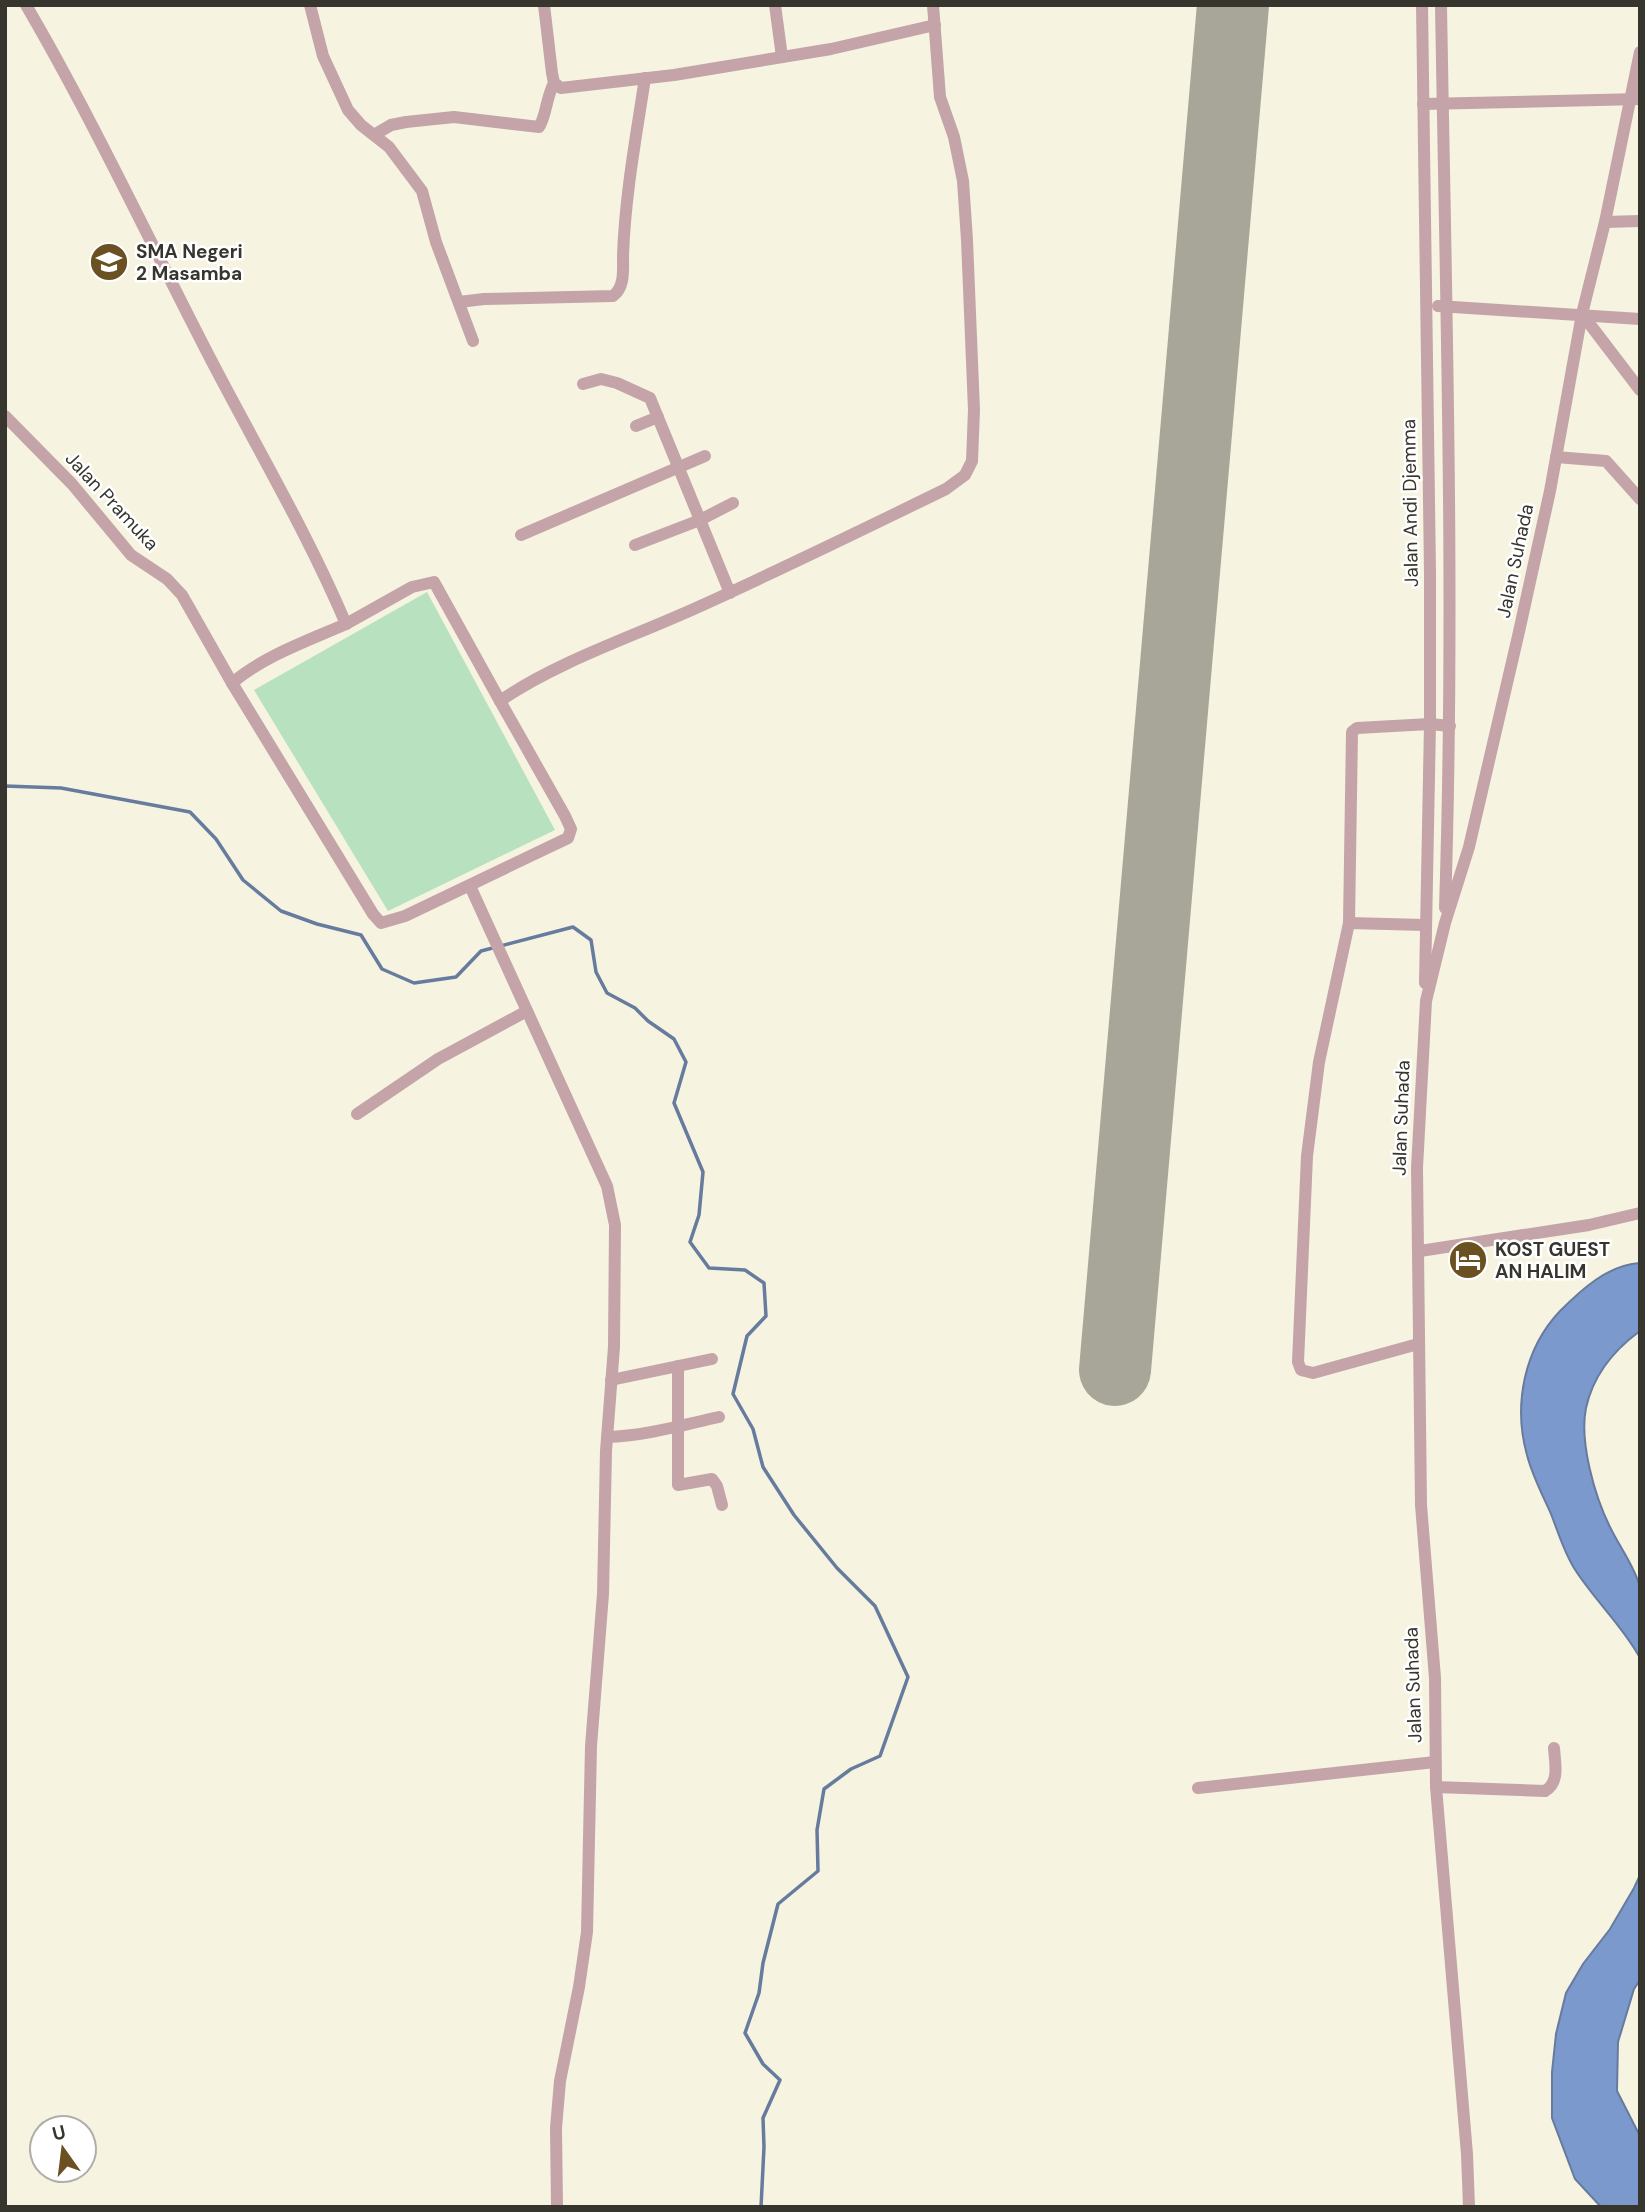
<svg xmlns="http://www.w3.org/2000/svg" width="1645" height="2212" viewBox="0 0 1645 2212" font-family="'DM Sans',sans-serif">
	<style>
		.green { fill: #b8e1c0 }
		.water { fill: #7b99cd; stroke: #667b9d; stroke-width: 2 }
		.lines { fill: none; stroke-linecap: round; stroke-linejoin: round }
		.stream { stroke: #667b9d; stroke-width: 3.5 }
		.runway { stroke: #a8a698; stroke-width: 72 }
		.street { stroke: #c4a4a9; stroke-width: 12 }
		.labels { text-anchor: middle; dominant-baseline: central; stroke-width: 5; stroke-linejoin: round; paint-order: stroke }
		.poi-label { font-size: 19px; font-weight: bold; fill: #36352e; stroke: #fff; text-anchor: start }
		.street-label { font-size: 19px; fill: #36352e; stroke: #fff }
	</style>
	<rect width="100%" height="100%" fill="#f6f3e0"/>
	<!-- green -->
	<path class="green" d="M427,592L555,830L388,911L254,690Z"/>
	<!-- water -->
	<g class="water">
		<path d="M1640,1263V1331C1614,1350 1593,1376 1586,1408C1579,1442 1595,1497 1610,1527C1619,1546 1633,1564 1639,1584C1643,1597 1640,1642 1640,1658C1623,1626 1594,1600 1574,1568C1564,1552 1558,1532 1551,1514C1543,1496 1532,1475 1527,1455C1513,1405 1524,1349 1560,1311C1582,1289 1608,1265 1640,1263Z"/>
		<path d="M1640,1875V1980L1634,1989L1618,2042L1617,2091L1640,2136V2207H1601L1575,2179L1552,2118V2072L1556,2034L1566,1993L1583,1964L1610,1929L1634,1888Z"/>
	</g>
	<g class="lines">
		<!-- stream -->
		<path class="stream" d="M5,786L61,788L190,812L216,839L243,880L281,911L317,924L361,935L382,969L414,983L456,977L481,951L573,927L591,940L596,972L607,993L635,1008L648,1021L674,1039L686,1062L674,1103L703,1172L699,1215L690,1242L709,1268L745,1270L764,1283L766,1316L747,1336L733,1394L753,1429L763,1467L794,1515L837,1568L875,1606L908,1677L880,1756L851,1769L824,1789L817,1830L818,1871L778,1904L763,1963L759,1993L745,2033L763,2064L780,2080L763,2118L764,2147L761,2207"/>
		<!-- runway -->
		<path class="runway" d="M1115,1370L1233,5"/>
		<!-- street -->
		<g class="street">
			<path d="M26,5C92,118 148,238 208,354C255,445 306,530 346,624L412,587L434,582L500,701C553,664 626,639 687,612C774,573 860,531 946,489L965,475L972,461L974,410L967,240L963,181L954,137L940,97L933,5"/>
			<path d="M310,5L323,56L348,110L361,125L389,147L422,191L436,242L473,341"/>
			<path d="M544,5L552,73L554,83L561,88L674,75L831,49L935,25"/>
			<path d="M775,5L782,57"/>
			<path d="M1422,5L1430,572V724L1425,983"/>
			<path d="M1441,5C1446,306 1455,607 1445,908"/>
			<path d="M1423,104L1640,99"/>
			<path d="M374,135L391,125L406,122L454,117L539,127C546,117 546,98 554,83"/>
			<path d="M1605,222L1640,221"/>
			<path d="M459,302L484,299L613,296C625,287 623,270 623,256C625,196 636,137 645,78"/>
			<path d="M1438,306L1640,319"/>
			<path d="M1582,314L1640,390"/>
			<path d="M583,384L601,379L617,383L650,398L730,593"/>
			<path d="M5,416L72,484L131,555L167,579L182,595L232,683"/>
			<path d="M636,426L658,417"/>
			<path d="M1556,457L1606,461L1640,499"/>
			<path d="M521,535L705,456"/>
			<path d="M635,545L700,520L733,503"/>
			<path d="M346,624C307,641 264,656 232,683L373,914L381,923L405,916L568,838L571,829L565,816L500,701"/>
			<path d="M470,886L607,1186L615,1225L614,1347L606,1451L603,1594L591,1746L587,1932L579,1987L560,2081L556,2128L557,2207"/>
			<path d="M1349,923L1425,925"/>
			<path d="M357,1114L438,1059L527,1011"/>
			<path d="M1420,1251L1589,1225L1640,1213"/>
			<path d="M1418,1344L1313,1373L1301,1370L1298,1362L1307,1156L1319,1062L1349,923L1352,732L1357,728L1430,724L1450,726"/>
			<path d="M678,1366V1485L712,1479L717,1486L722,1505"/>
			<path d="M611,1380L712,1359"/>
			<path d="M607,1437C645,1436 682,1425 719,1417"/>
			<path d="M1436,1787L1545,1791C1560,1782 1555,1764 1554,1748"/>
			<path d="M1198,1788L1435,1762"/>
			<path d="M1469,2207L1467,2154L1436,1787L1435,1678L1421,1505L1417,1168L1426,1001L1445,923L1469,847L1518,636L1550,491L1582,314L1605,222L1640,52"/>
		</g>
	</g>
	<!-- icons -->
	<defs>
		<g id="school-disc" transform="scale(2.0125)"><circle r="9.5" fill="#6b5122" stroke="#fff"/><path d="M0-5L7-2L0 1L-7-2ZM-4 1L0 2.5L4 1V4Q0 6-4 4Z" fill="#fff"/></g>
		<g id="hotel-disc" transform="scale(2.0125)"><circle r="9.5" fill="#6b5122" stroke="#fff"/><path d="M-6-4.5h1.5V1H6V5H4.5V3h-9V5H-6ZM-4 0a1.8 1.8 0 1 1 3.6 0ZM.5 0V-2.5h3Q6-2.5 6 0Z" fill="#fff"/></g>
	</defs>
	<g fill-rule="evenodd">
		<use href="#school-disc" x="109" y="262"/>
		<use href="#hotel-disc" x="1468" y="1260"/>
	</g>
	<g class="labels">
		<!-- poi labels -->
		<g class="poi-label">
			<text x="136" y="251">SMA Negeri<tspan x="136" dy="22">2 Masamba</tspan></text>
			<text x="1495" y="1249">KOST GUEST<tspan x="1495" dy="22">AN HALIM</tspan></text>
		</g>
		<!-- street labels -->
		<g class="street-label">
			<text transform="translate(112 501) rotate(47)">Jalan Pramuka</text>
			<text transform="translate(1410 503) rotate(-91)">Jalan Andi Djemma</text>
			<text transform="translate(1515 561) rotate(-78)">Jalan Suhada</text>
			<text transform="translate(1401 1118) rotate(-88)">Jalan Suhada</text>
			<text transform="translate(1413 1685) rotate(-92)">Jalan Suhada</text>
		</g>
	</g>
	<!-- border -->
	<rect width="1645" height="2212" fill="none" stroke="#36352e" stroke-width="14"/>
	<!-- north arrow -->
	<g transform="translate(63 2149) rotate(346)"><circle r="33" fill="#ffffff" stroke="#afaeab" stroke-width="2"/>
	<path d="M0-5L12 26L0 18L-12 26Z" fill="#6b5122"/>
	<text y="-10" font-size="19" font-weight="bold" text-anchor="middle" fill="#36352e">U</text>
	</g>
</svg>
